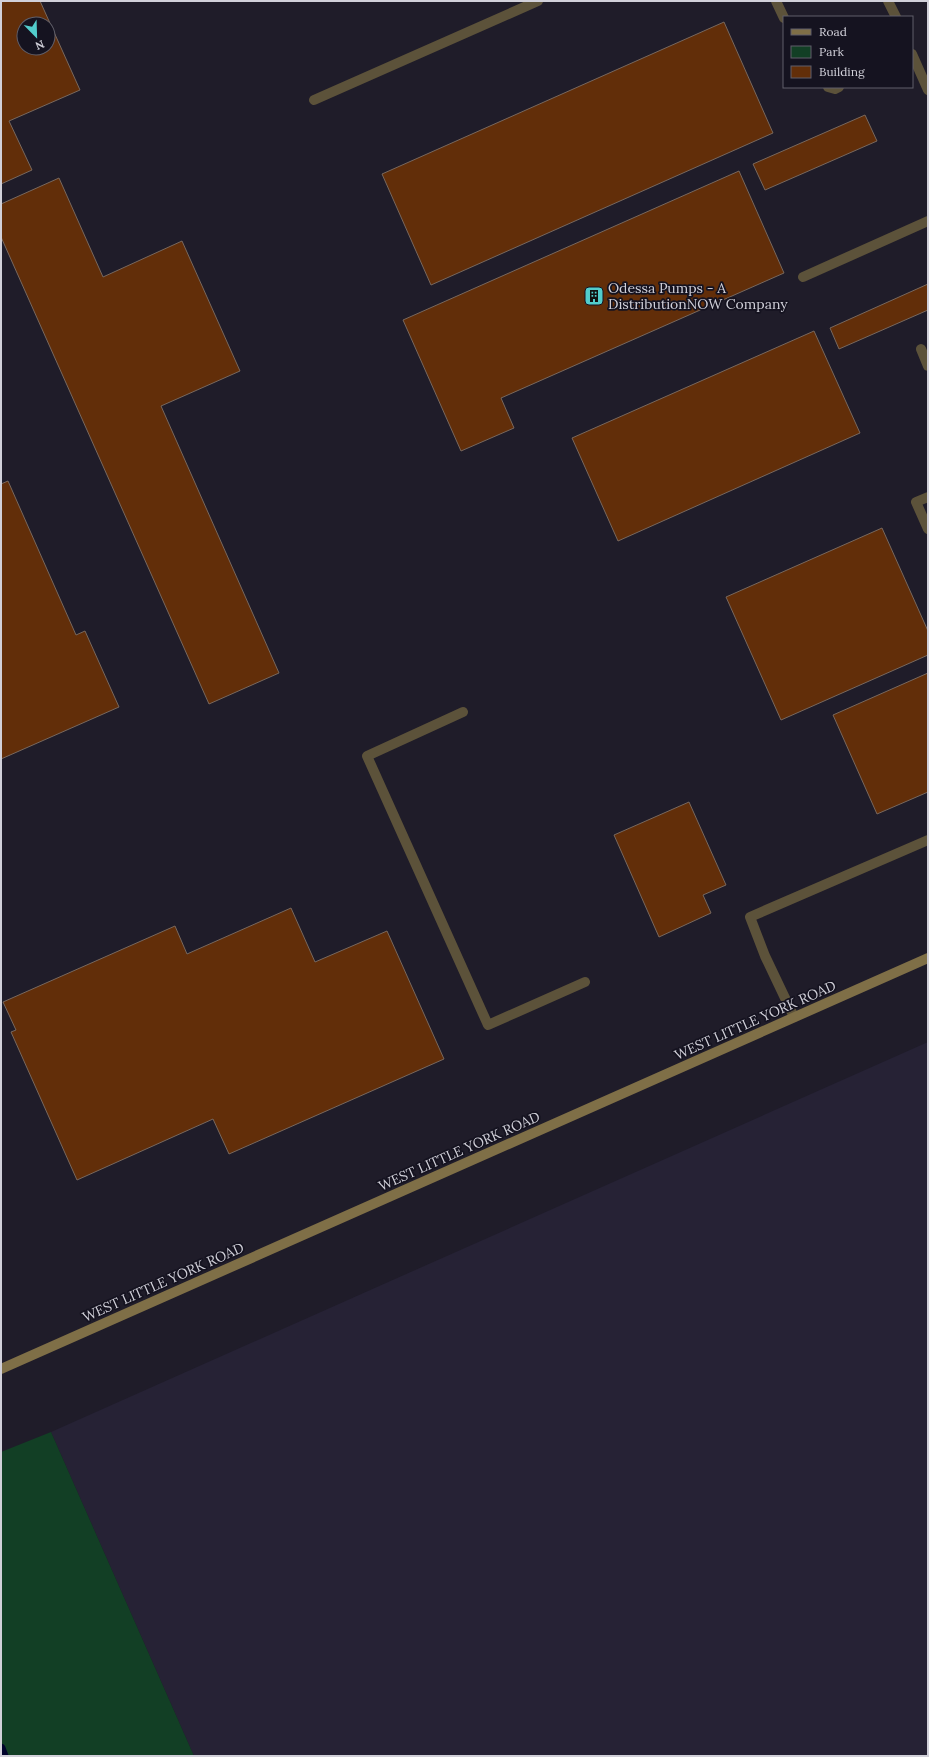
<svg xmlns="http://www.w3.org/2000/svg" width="929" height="1757" viewBox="0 0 929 1757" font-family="Lora,serif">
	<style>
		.built { fill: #262235 }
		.green { fill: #123f25 }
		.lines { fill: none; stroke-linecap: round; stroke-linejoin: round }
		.stream { stroke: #00032c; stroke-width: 9 }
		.building { fill: #622e09; stroke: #78685e; fill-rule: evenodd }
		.service { stroke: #5c523a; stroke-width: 10 }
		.minor { stroke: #5c523a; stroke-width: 10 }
		.secondary { stroke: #7f6f47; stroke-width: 10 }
		.labels { text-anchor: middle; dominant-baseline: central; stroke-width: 3.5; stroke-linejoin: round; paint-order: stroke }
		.poi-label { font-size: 14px; fill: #d1d0d9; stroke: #151320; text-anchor: start }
		.street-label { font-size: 14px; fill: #d1d0d9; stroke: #151320 }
	</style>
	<rect width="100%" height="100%" fill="#1f1c29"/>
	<!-- built -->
	<path class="built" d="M928,1042V1756H194L51,1432Z"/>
	<!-- green -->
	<path class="green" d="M51,1432L194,1756H1V1452Z"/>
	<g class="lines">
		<!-- stream -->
		<path class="stream" d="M1,1748L4,1756"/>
	</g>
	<!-- building -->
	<g class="building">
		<path d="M1,1H40L80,90L9,121L32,170L1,184ZM24,24H48V48H24Z"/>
		<path d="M724,22L773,133L431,285L382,174Z"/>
		<path d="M865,115L877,141L765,190L753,164Z"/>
		<path d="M739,171L784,273L501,398L514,428L461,451L403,320Z"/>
		<path d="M59,178L103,277L182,241L240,371L161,406L279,673L209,704L1,237V204Z"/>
		<path d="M928,284V310L839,349L830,328Z"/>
		<path d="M814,331L860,433L618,541L572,438Z"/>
		<path d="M8,481L76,635L85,631L119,707L1,759V484Z"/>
		<path d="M882,528L928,631V655L781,720L726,597Z"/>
		<path d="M928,673V792L877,814L833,715Z"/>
		<path d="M689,802L726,885L703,895L711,913L659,937L614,835Z"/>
		<path d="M291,908L315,962L387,931L444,1059L229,1154L213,1119L77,1180L11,1032L16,1030L3,1002L175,926L187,954Z"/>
	</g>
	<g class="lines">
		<!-- service -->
		<g class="service">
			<path d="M776,1L784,18"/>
			<path d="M828,87L835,89L839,87"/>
			<path d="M314,100L538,1"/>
			<path d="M803,277L928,221"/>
			<path d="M921,349L928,366"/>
			<path d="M928,497L916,502L928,529"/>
			<path d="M463,712L367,756L488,1025L585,982"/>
			<path d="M794,1017L765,956L750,917L928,840"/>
		</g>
		<!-- minor -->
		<g class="minor">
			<path d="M888,1L896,17"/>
			<path d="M912,54L928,90"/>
		</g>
		<!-- secondary -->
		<path class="secondary" d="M1,1369L928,958"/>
	</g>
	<!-- icons -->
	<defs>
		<g id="building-square" transform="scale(1)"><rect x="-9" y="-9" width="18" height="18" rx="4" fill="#52cdcc" stroke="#151320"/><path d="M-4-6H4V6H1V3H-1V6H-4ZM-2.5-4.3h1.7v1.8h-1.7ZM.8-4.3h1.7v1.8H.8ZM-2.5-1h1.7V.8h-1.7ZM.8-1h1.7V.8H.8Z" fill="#111"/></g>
	</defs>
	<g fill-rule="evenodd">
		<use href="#building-square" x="594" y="296"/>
	</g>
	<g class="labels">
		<!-- poi labels -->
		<g class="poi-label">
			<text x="608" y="288">Odessa Pumps - A<tspan x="608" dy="16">DistributionNOW Company</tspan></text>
		</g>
		<!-- street labels -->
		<g class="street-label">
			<text transform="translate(755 1020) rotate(-24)">WEST LITTLE YORK ROAD</text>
			<text transform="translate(459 1151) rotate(-24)">WEST LITTLE YORK ROAD</text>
			<text transform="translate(163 1282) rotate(-24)">WEST LITTLE YORK ROAD</text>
		</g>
	</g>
	<!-- border -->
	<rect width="929" height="1757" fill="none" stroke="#d1d0d9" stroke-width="4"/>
	<!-- legend -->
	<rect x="783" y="16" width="130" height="72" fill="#151320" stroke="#605f6a"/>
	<rect x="791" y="29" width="20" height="6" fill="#7f6f47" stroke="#605f6a"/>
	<text x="819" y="36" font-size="12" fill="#d1d0d9">Road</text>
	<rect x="791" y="46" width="20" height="12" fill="#123f25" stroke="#605f6a"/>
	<text x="819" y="56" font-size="12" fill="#d1d0d9">Park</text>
	<rect x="791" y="66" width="20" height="12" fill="#622e09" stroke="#605f6a"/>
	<text x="819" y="76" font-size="12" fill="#d1d0d9">Building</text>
	<!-- north arrow -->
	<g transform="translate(36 36) rotate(157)"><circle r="19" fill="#151320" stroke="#605f6a"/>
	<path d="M0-3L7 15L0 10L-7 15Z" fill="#52cdcc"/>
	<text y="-6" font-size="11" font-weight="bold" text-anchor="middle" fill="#d1d0d9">N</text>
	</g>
</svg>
